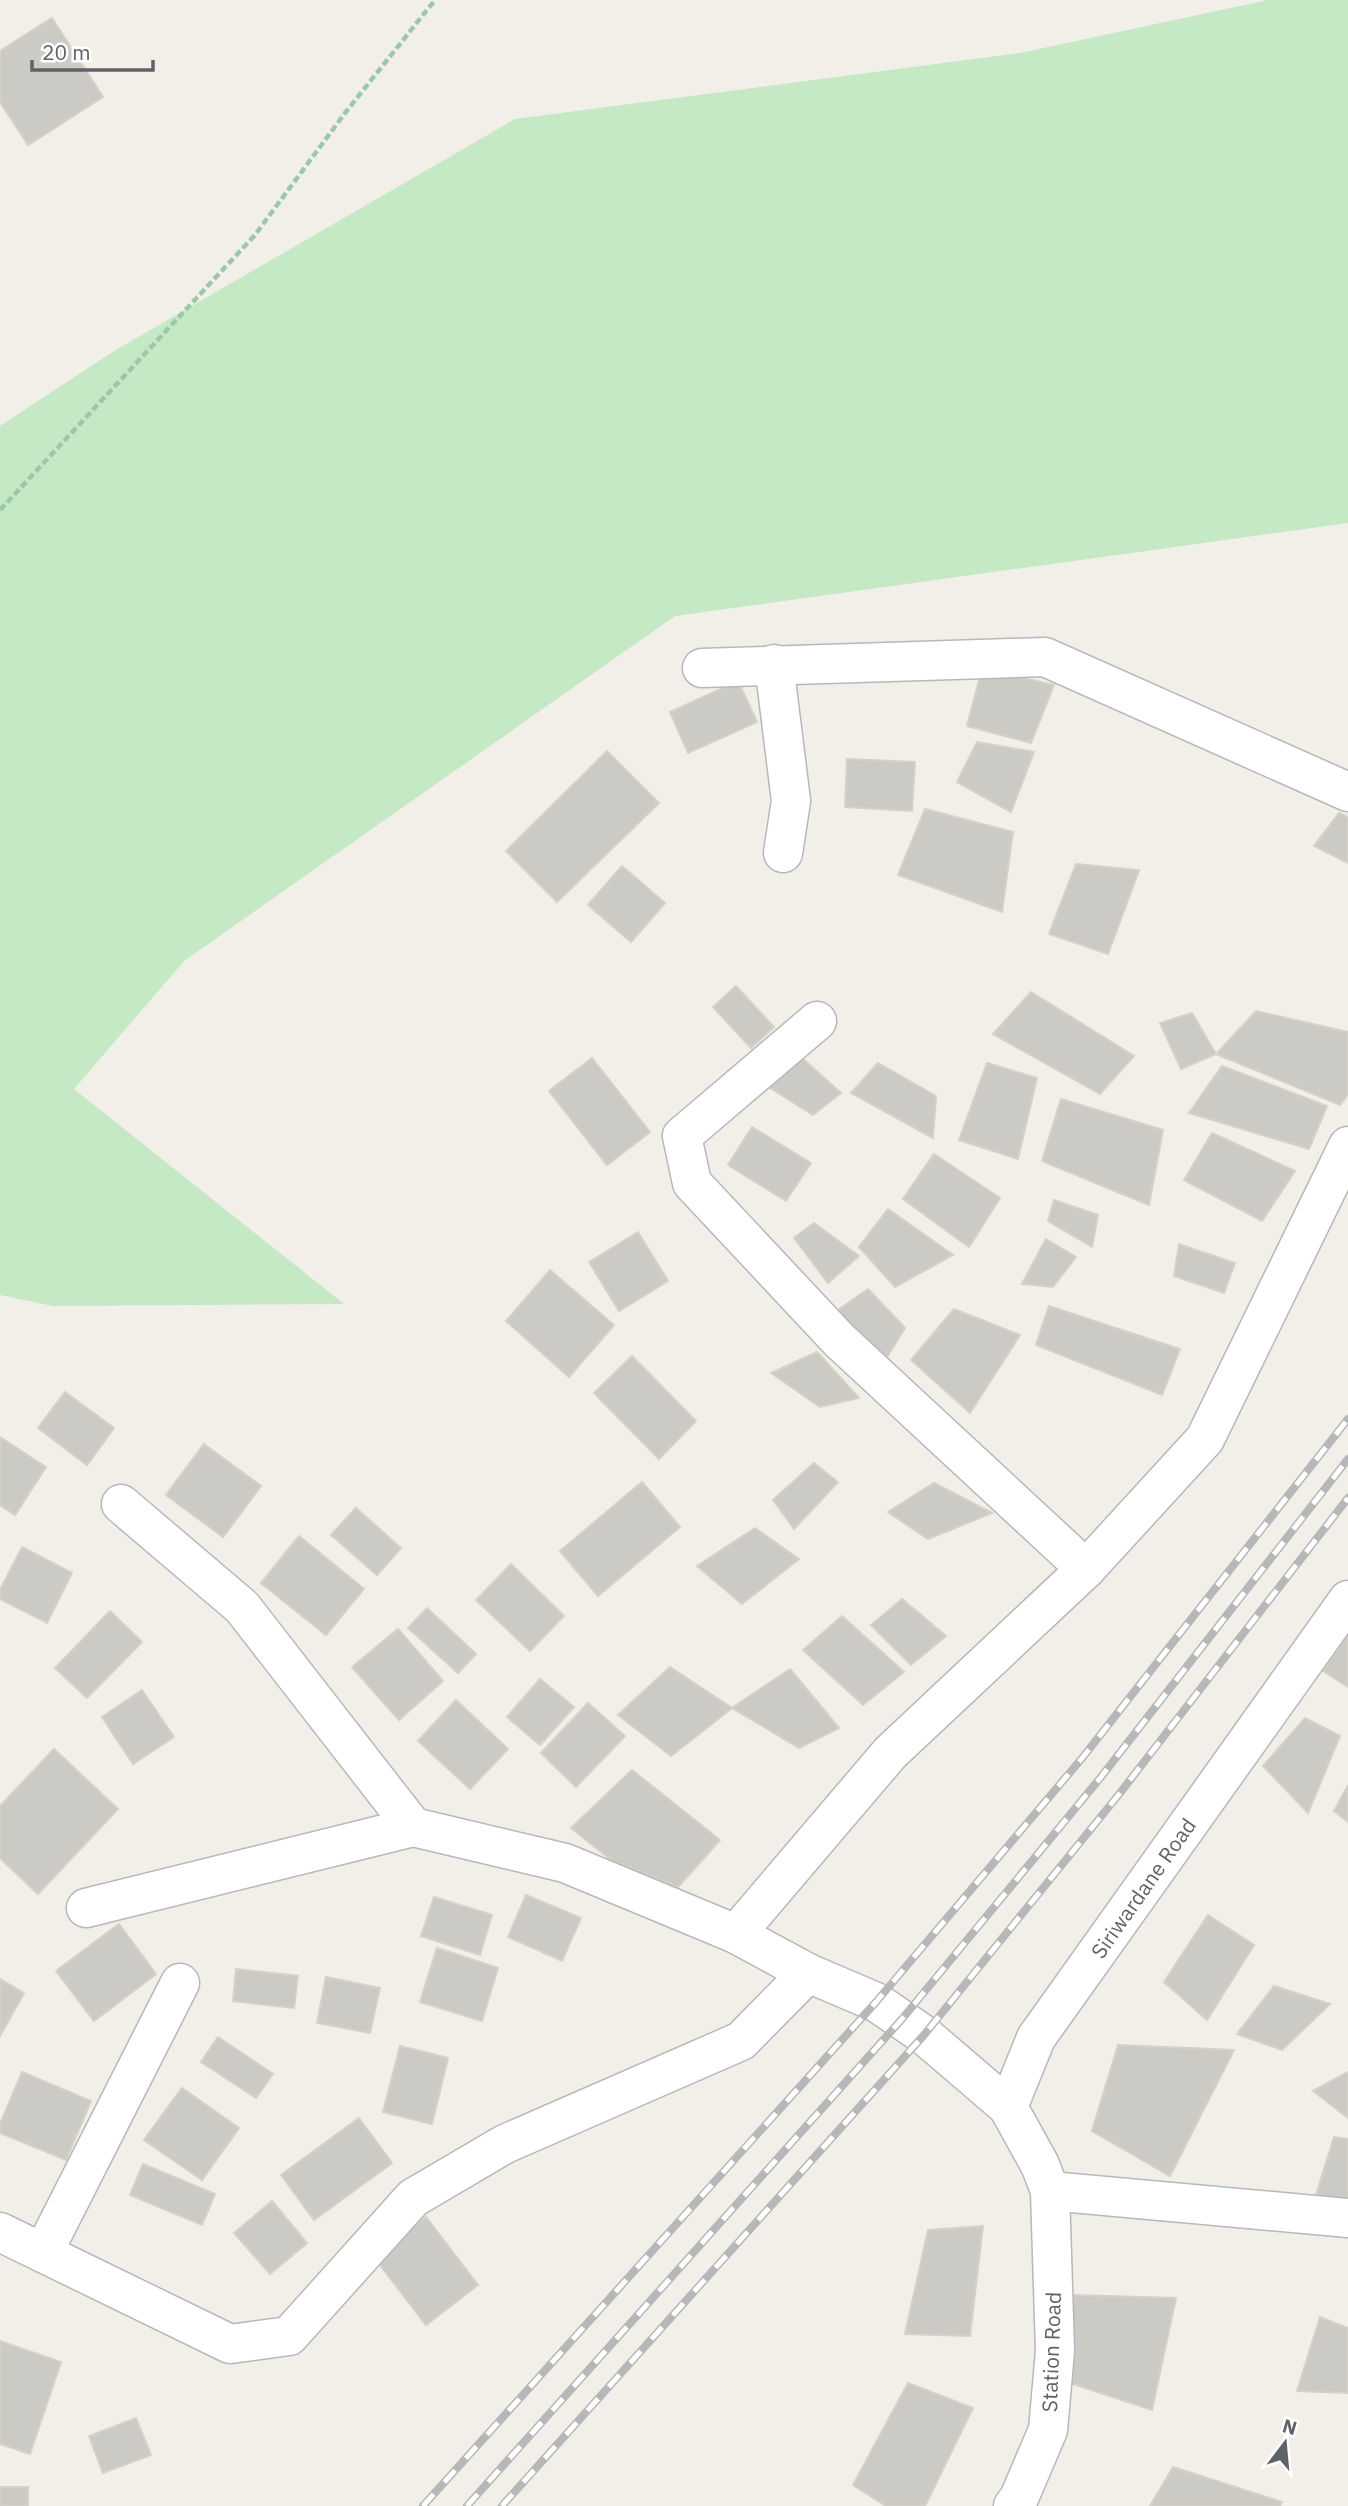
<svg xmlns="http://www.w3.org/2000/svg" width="1348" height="2506" viewBox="0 0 1348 2506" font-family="'IBM Plex Sans',sans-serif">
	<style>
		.green { fill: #c5e8c5 }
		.building { fill: #cccac5; stroke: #d6d1c6; stroke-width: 2 }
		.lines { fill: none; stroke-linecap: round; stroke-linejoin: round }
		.minor-casing { stroke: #b5b8bc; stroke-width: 41 }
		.tertiary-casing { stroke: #b5b8bc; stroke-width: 41 }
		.path { stroke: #9cc7a9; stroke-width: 4.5; stroke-dasharray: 7 3.5; stroke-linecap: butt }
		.minor { stroke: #fff; stroke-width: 38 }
		.tertiary { stroke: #fff; stroke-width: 38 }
		.rail-casing { stroke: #b6b7b8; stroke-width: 8 }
		.rail { stroke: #fff; stroke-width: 5; stroke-dasharray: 16; stroke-linecap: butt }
		.labels { text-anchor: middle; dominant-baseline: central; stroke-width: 6; stroke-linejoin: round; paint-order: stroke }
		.street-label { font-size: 21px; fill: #5f6368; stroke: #fff }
	</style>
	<rect width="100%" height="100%" fill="#f1efe8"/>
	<!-- green -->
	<path class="green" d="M1268,0H1348V523L675,616L184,961L74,1089L344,1304L53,1306L0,1295V426L114,351L515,119L1020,53Z"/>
	<!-- building -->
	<g class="building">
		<path d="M52,18L103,97L28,145L0,102V51Z"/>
		<path d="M982,669L1054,685L1031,743L967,726Z"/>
		<path d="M738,681L757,722L688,753L670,712Z"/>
		<path d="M977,742L1034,752L1011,812L957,782Z"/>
		<path d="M607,751L659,803L557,902L506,851Z"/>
		<path d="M847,759L915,762L912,811L845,807Z"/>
		<path d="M925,809L1013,832L1002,912L898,875Z"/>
		<path d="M1339,813L1348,817V863L1314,846Z"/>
		<path d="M1076,864L1139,870L1108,954L1049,934Z"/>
		<path d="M622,866L665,903L631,942L588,905Z"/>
		<path d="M736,986L774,1027L751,1048L713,1007Z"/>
		<path d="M1031,992L1134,1056L1100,1094L993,1034Z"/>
		<path d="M1256,1011L1348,1032V1094L1340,1105L1216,1054Z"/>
		<path d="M1192,1013L1216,1054L1181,1069L1160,1023Z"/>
		<path d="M592,1058L650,1132L607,1165L549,1091Z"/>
		<path d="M802,1058L841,1093L813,1115L764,1084Z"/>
		<path d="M878,1063L936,1096L933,1138L851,1093Z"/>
		<path d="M987,1063L1037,1078L1018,1159L959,1140Z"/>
		<path d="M1222,1066L1327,1106L1309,1149L1189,1113Z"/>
		<path d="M1061,1099L1163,1130L1149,1205L1042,1161Z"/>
		<path d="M752,1127L811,1163L786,1201L728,1165Z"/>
		<path d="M1212,1133L1295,1171L1262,1221L1184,1180Z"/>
		<path d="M934,1154L1000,1198L969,1247L903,1199Z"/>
		<path d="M1054,1200L1098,1215L1092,1247L1048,1221Z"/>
		<path d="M888,1209L953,1255L895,1287L859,1247Z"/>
		<path d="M814,1223L859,1256L828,1283L794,1238Z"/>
		<path d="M638,1232L668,1281L619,1311L589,1262Z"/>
		<path d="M1046,1239L1076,1257L1053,1287L1022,1284Z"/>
		<path d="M1179,1244L1235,1263L1224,1293L1174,1276Z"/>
		<path d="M550,1270L614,1325L569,1377L506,1321Z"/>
		<path d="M868,1289L905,1328L884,1362L828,1317Z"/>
		<path d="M1049,1306L1180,1349L1162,1395L1036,1345Z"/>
		<path d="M954,1309L1020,1335L970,1413L911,1360Z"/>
		<path d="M817,1352L859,1398L820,1407L771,1373Z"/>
		<path d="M632,1356L696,1421L659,1459L594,1393Z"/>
		<path d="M65,1392L114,1428L87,1465L38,1428Z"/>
		<path d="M0,1437L46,1467L15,1515L0,1505Z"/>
		<path d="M204,1444L261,1486L223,1537L166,1495Z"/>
		<path d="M814,1463L838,1482L794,1529L773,1500Z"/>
		<path d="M642,1482L680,1527L598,1596L560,1551Z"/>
		<path d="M934,1483L992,1513L928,1539L888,1512Z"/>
		<path d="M356,1508L401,1548L377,1575L331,1535Z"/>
		<path d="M755,1528L799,1559L742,1604L697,1566Z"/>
		<path d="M299,1536L364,1589L326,1635L261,1583Z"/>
		<path d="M22,1547L72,1573L47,1623L0,1599V1590Z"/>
		<path d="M511,1564L564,1616L530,1651L476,1600Z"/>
		<path d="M902,1599L946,1636L911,1665L871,1625Z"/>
		<path d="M427,1608L476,1654L458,1673L408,1628Z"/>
		<path d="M110,1611L142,1642L87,1698L55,1668Z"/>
		<path d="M842,1616L904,1672L863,1705L803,1650Z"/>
		<path d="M398,1629L443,1681L399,1720L352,1667Z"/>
		<path d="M1348,1634V1687L1323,1671Z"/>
		<path d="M670,1667L732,1708L671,1756L618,1715Z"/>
		<path d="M790,1669L839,1728L799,1748L732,1708Z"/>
		<path d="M540,1679L574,1707L540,1745L507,1717Z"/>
		<path d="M142,1690L174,1737L133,1764L102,1717Z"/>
		<path d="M456,1700L508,1749L470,1789L418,1741Z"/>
		<path d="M588,1703L625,1736L576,1787L541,1753Z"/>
		<path d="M1305,1718L1340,1736L1308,1813L1263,1766Z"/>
		<path d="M54,1749L118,1809L38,1894L0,1858V1806Z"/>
		<path d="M632,1770L720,1840L678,1887L611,1860L571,1828Z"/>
		<path d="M1348,1785V1822L1334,1811Z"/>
		<path d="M526,1895L581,1918L562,1961L508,1937Z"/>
		<path d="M434,1897L492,1915L480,1955L421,1936Z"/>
		<path d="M1208,1915L1254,1945L1207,2020L1164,1982Z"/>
		<path d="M119,1924L156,1974L94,2021L56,1971Z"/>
		<path d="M437,1948L498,1968L482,2021L420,2002Z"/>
		<path d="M236,1969L298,1976L294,2008L233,2001Z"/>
		<path d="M326,1977L380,1988L370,2033L317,2023Z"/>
		<path d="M0,1979L24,1993L0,2036Z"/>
		<path d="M1274,1986L1330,2004L1282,2050L1237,2034Z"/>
		<path d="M218,2037L273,2074L256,2098L201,2062Z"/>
		<path d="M1118,2045L1234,2050L1170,2176L1092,2131Z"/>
		<path d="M400,2046L448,2058L432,2124L383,2112Z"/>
		<path d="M22,2072L91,2101L66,2160L0,2133V2124Z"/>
		<path d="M1348,2072V2118L1313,2091Z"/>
		<path d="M182,2088L239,2128L202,2180L144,2140Z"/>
		<path d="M359,2118L392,2163L314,2220L281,2175Z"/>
		<path d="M1334,2137L1348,2139V2201H1314Z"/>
		<path d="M143,2164L215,2194L202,2225L130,2195Z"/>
		<path d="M272,2201L307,2243L270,2274L234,2233Z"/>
		<path d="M426,2217L478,2285L426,2325L373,2256Z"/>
		<path d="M983,2226L970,2336L905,2334L928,2230Z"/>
		<path d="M1072,2295L1176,2298L1152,2410L1070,2383Z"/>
		<path d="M1320,2317L1348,2328V2393L1297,2391Z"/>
		<path d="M0,2341L61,2362L30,2454L0,2444Z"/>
		<path d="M908,2383L973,2408L925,2506H886L853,2485Z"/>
		<path d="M136,2418L151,2455L103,2473L89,2436Z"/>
		<path d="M1173,2467L1282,2502L1280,2506H1150Z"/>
		<rect x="0" y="2487" width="28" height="19"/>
	</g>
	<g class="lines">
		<!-- minor casing -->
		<g class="minor-casing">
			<g id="minor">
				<path d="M774,664L791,801L783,853"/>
				<path d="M702,668L1045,657L1348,792"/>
				<path d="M817,1021L682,1136L692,1183L839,1340L1086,1569"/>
				<path d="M121,1504L242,1607L413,1827L565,1863L736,1934L808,1973L876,2002L924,2035L1008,2107"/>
				<path d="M86,1908L413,1827"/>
				<path d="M736,1934L890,1753L1086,1569L1205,1439L1348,1146"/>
				<path d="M0,2232L230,2344L289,2336L413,2198L505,2144L741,2041L808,1973"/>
				<path d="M43,2253L180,1983"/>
			</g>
		</g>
		<!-- tertiary casing -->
		<g class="tertiary-casing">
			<g id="tertiary">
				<path d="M1050,2191L1348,2218"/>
				<path d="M1013,2506L1019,2498L1048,2430L1055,2351L1050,2191L1040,2165L1008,2107L1036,2038L1348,1600"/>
			</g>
		</g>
		<!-- path -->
		<path class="path" d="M0,510L255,235L345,113L435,0"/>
		<!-- minor -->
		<use href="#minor" class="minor"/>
		<!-- tertiary -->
		<use href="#tertiary" class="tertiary"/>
		<!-- rail casing -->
		<g class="rail-casing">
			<g id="rail">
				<path d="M423,2506L876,2002L1083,1757L1348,1419"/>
				<path d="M467,2506L902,2019L1101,1777L1348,1459"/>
				<path d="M502,2506L924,2035L1120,1793L1348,1498"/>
			</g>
		</g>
		<!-- rail -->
		<use href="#rail" class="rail"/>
	</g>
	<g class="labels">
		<!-- street labels -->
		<g class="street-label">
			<text transform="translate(1143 1888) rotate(-55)">Siriwardane Road</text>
			<text transform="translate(1051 2352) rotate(-88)">Station Road</text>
		</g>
	</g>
	<!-- north arrow -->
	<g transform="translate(1285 2443) rotate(16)" stroke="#ffffff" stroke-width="5" paint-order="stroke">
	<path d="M0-5L12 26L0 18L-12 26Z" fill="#5f6368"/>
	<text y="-10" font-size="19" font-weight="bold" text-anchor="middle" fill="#5f6368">N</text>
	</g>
	<!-- scale -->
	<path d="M32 60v10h121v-10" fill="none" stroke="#5f6368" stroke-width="3.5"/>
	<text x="42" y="60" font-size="21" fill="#5f6368" stroke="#ffffff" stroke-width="5" paint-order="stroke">20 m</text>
</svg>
